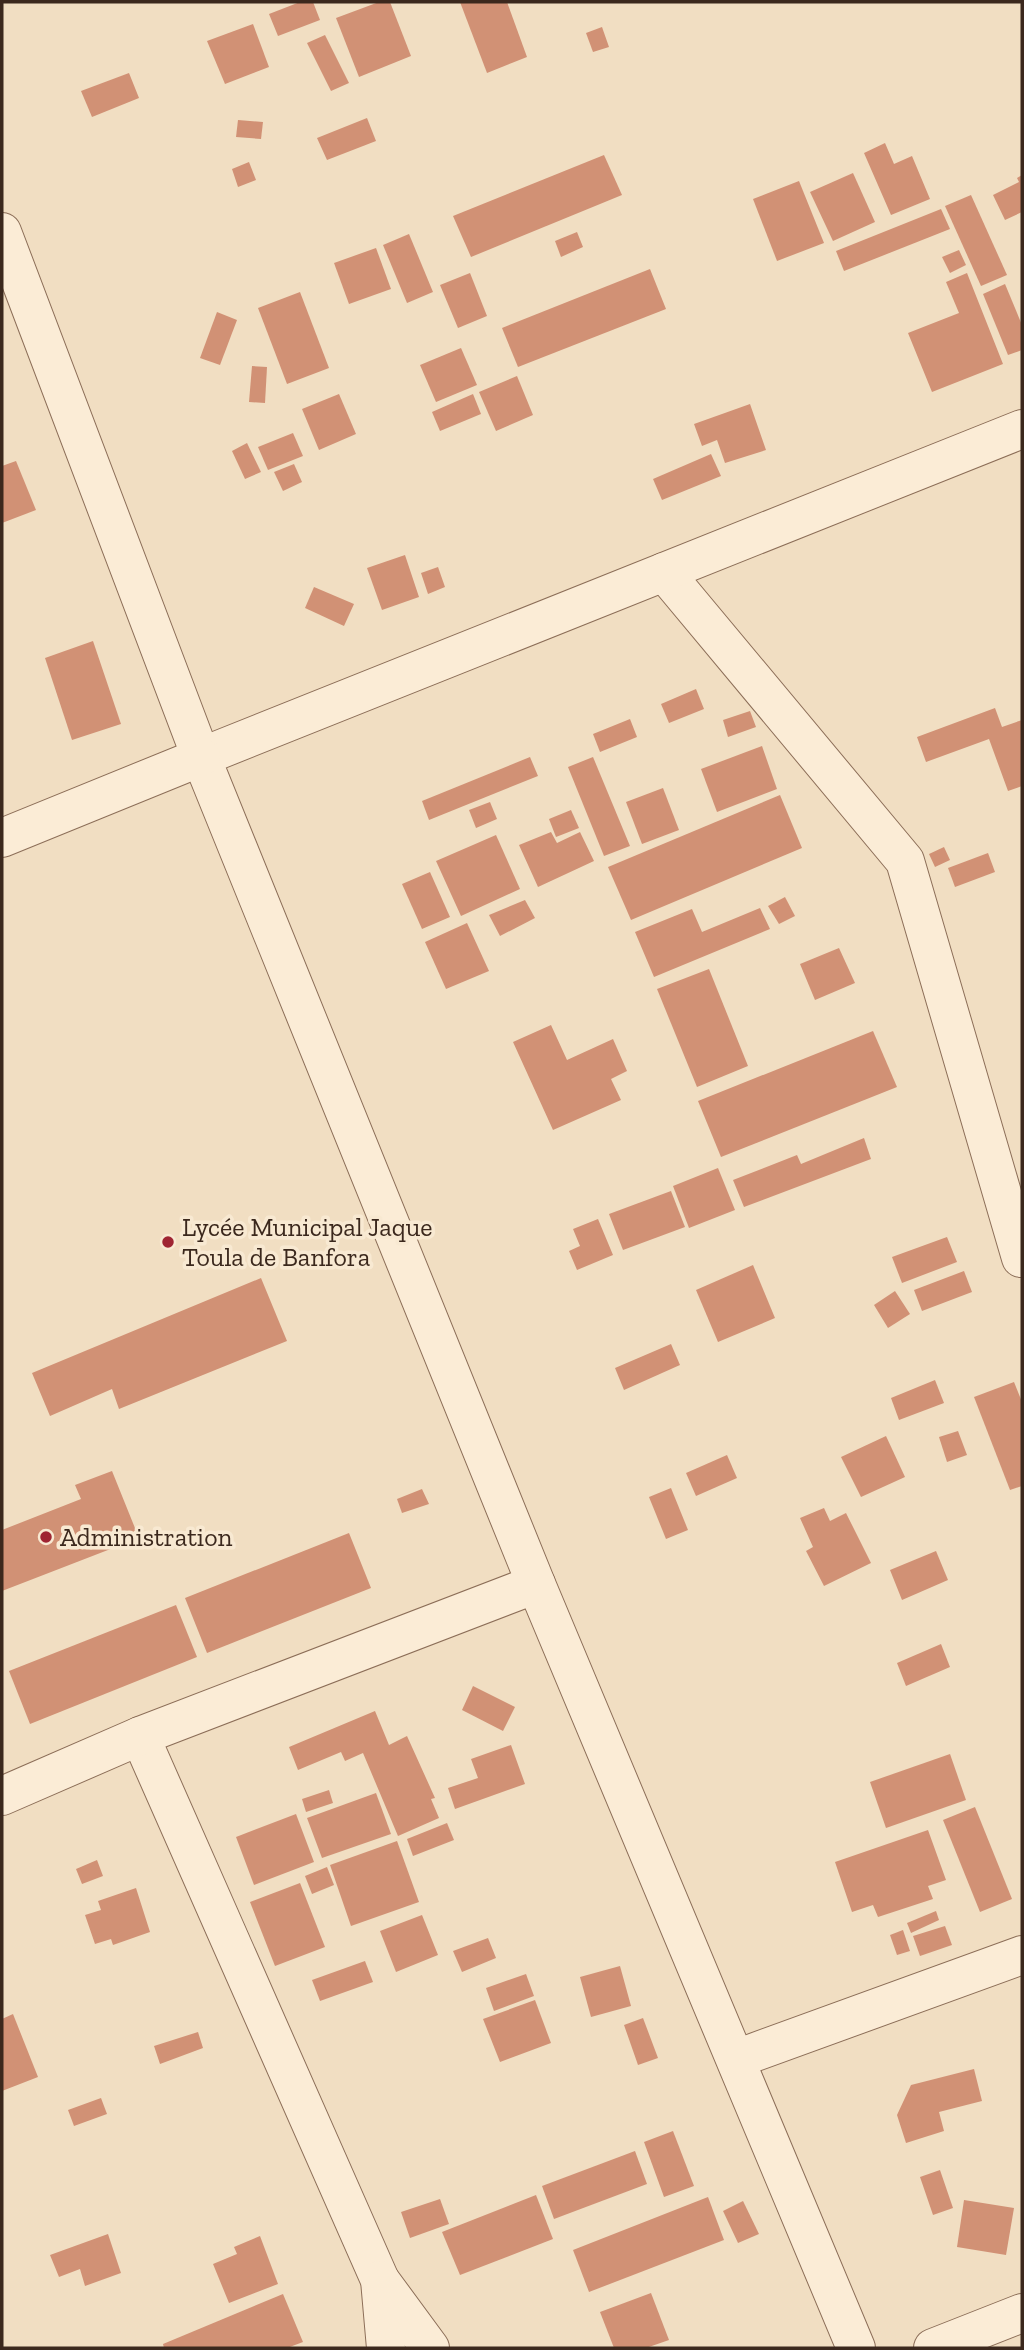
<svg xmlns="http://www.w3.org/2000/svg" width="1024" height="2350" viewBox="0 0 1024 2350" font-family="'Zilla Slab',serif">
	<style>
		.building { fill: #d19175 }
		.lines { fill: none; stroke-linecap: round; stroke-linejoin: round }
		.minor-casing { stroke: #8c6e58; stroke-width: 40 }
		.tertiary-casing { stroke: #8c6e58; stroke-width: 40 }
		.minor { stroke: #fbecd6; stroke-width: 38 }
		.tertiary { stroke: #fbecd6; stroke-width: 38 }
		.poi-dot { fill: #9f2432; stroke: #f8e9d2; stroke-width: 2.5 }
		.labels { text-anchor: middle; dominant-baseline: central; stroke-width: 7; stroke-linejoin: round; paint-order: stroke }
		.poi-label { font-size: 26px; fill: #3b281d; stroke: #f8e9d2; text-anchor: start }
	</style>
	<rect width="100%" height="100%" fill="#f1dec2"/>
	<!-- building -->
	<g class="building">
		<path d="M300,2H313L320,20L278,36L269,14Z"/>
		<path d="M379,2H390L411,56L359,77L336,18Z"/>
		<path d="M460,2H507L527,57L487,73Z"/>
		<path d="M253,24L269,67L225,84L207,41Z"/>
		<path d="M602,27L609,47L593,52L586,33Z"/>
		<path d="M325,35L349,83L331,91L307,43Z"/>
		<path d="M129,73L139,98L92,117L81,91Z"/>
		<path d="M367,118L376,141L327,160L317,138Z"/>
		<path d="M238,120L263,122L261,139L236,137Z"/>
		<path d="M885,143L894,164L912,156L930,199L891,215L864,153Z"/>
		<path d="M604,155L622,195L471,257L453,216Z"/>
		<path d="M249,162L256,180L238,187L232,169Z"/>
		<path d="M853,173L875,222L833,241L810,192Z"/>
		<path d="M1022,175V212L1005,220L993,195L1019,182L1017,178Z"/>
		<path d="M799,181L824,243L777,261L753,199Z"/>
		<path d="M971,195L1007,275L981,286L945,206Z"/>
		<path d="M941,209L950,229L844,271L836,251Z"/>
		<path d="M577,232L583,247L561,257L555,241Z"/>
		<path d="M409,234L433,292L407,303L383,245Z"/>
		<path d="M376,248L391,289L349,304L334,263Z"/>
		<path d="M959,250L966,265L950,273L942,257Z"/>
		<path d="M650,269L666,309L518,367L502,328Z"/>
		<path d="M470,273L487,316L458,328L440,285Z"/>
		<path d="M967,273L1003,364L932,392L908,333L959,313L946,282Z"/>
		<path d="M1005,284L1022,325V350L1008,355L983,294Z"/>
		<path d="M300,292L329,368L287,384L258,308Z"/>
		<path d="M217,312L237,320L220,365L200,358Z"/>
		<path d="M461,348L477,385L436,402L420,365Z"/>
		<path d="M252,366L267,367L265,403L249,402Z"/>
		<path d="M517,376L533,415L496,431L479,392Z"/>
		<path d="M339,394L356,434L319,450L302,409Z"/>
		<path d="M473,394L481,414L440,431L432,412Z"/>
		<path d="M750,404L766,450L725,463L717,440L702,446L694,424Z"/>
		<path d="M293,433L303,456L268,470L258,447Z"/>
		<path d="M247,443L261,472L245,479L232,451Z"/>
		<path d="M711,454L721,476L662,500L653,479Z"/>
		<path d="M16,461L36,510L2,523V466Z"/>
		<path d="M294,464L302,482L283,491L274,472Z"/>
		<path d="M405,555L419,597L382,610L367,568Z"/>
		<path d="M438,567L445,587L428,594L421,573Z"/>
		<path d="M314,587L354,604L344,626L305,608Z"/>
		<path d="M93,641L121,724L72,740L45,658Z"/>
		<path d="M696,689L704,709L669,723L661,704Z"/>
		<path d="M995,708L1002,727L1022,720V786L1008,791L989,739L926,762L917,737Z"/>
		<path d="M750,711L756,727L728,737L723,720Z"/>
		<path d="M630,719L637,737L600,752L593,734Z"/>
		<path d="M762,746L777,789L717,812L701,769Z"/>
		<path d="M530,757L538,776L429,820L422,801Z"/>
		<path d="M593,757L630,846L604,856L568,767Z"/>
		<path d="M663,788L679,830L642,844L626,802Z"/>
		<path d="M780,795L802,848L631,920L608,867Z"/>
		<path d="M490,802L497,819L476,828L469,810Z"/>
		<path d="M571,810L579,828L556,837L549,819Z"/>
		<path d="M551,832L557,843L580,832L594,861L538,887L519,845Z"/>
		<path d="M496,835L520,889L461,916L436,861Z"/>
		<path d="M944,847L950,860L935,867L929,854Z"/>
		<path d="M988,853L995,872L955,887L948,868Z"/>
		<path d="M430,872L450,917L422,929L402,884Z"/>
		<path d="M785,897L795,916L779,924L768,906Z"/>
		<path d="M525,900L535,918L500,936L489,915Z"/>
		<path d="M760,908L770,929L654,977L635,932L692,909L702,932Z"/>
		<path d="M467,923L489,971L446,989L425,942Z"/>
		<path d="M839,948L855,983L815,1000L800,964Z"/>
		<path d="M709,969L748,1066L697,1087L657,989Z"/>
		<path d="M551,1025L567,1060L613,1039L627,1071L611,1079L621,1100L553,1130L513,1042Z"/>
		<path d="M873,1031L897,1087L721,1157L698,1101Z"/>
		<path d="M864,1138L871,1159L744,1207L733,1180L797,1155L801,1164Z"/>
		<path d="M718,1168L735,1210L689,1228L673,1186Z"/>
		<path d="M671,1191L685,1227L623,1250L609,1214Z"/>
		<path d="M598,1219L613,1255L577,1270L569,1251L580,1246L573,1229Z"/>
		<path d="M947,1237L957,1262L902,1283L892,1257Z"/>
		<path d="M753,1265L775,1318L718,1342L696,1290Z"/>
		<path d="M964,1271L972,1292L922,1311L914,1290Z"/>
		<path d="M261,1278L287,1341L119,1409L112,1389L50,1416L32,1373Z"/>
		<path d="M895,1291L910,1314L888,1328L874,1305Z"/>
		<path d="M671,1344L680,1365L624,1390L615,1368Z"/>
		<path d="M935,1380L944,1403L899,1420L891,1398Z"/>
		<path d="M1014,1382L1022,1402V1486L1010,1490L974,1397Z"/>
		<path d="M958,1431L967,1455L947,1462L939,1437Z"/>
		<path d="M886,1436L905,1477L861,1497L841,1457Z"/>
		<path d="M727,1455L737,1478L696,1496L686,1473Z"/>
		<path d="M112,1471L139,1538L2,1591V1530L81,1499L75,1485Z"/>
		<path d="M671,1488L688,1530L666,1539L649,1497Z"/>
		<path d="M422,1489L429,1504L402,1513L397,1499Z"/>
		<path d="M824,1508L830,1521L846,1513L871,1563L824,1586L806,1551L813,1547L800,1518Z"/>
		<path d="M349,1533L371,1588L207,1653L185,1598Z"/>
		<path d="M936,1551L948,1580L902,1600L890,1570Z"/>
		<path d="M176,1605L197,1657L30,1724L9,1671Z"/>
		<path d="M941,1644L950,1667L906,1686L897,1663Z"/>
		<path d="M473,1686L515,1707L503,1731L462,1710Z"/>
		<path d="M375,1711L389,1745L407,1736L435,1798L431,1799L439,1818L398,1836L363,1753L345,1761L341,1752L298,1770L289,1747Z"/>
		<path d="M511,1745L525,1784L455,1809L448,1788L478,1778L471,1759Z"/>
		<path d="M950,1754L966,1800L886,1828L870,1782Z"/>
		<path d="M329,1790L333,1803L306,1812L302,1799Z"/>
		<path d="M376,1793L391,1834L322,1858L307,1818Z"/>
		<path d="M975,1807L1012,1899L980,1912L943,1820Z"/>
		<path d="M296,1814L314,1862L254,1885L236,1837Z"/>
		<path d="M447,1823L454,1840L413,1856L407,1839Z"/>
		<path d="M928,1830L946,1880L928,1886L933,1899L878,1917L873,1905L852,1912L835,1862Z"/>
		<path d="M397,1841L419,1902L351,1926L330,1865Z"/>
		<path d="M97,1860L103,1876L82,1884L76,1869Z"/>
		<path d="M327,1867L334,1885L312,1894L305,1876Z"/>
		<path d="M300,1883L325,1947L275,1966L250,1902Z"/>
		<path d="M136,1888L150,1932L113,1945L111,1939L95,1944L85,1915L101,1910L98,1901Z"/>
		<path d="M936,1911L939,1920L911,1933L907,1923Z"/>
		<path d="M422,1915L438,1955L396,1972L380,1931Z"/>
		<path d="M945,1926L952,1945L920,1956L913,1936Z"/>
		<path d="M903,1930L910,1951L897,1955L890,1935Z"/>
		<path d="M488,1938L496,1958L462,1972L453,1951Z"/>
		<path d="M365,1961L373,1982L320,2001L312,1980Z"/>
		<path d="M620,1966L631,2006L591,2017L580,1977Z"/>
		<path d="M526,1974L534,1996L494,2011L486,1988Z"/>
		<path d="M535,2000L551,2043L500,2062L483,2019Z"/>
		<path d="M13,2014L38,2077L2,2091V2019Z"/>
		<path d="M643,2018L658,2058L638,2065L624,2025Z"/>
		<path d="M198,2032L203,2048L160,2064L154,2046Z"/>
		<path d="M974,2069L982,2101L939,2112L944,2131L906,2143L897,2115L911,2085Z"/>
		<path d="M101,2098L107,2114L74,2126L68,2110Z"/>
		<path d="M673,2131L694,2186L664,2197L644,2142Z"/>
		<path d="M635,2151L647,2184L554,2219L542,2186Z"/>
		<path d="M940,2170L953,2208L933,2215L920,2177Z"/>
		<path d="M536,2195L553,2239L460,2275L442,2232Z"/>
		<path d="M708,2197L724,2240L589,2292L573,2250Z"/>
		<path d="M440,2199L449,2224L410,2238L401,2212Z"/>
		<path d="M964,2200L1014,2208L1006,2255L957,2247Z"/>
		<path d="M743,2201L759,2234L738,2243L723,2211Z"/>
		<path d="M108,2234L121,2273L85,2286L80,2269L59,2277L50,2255Z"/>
		<path d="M260,2236L278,2284L229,2303L213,2264L237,2254L234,2247Z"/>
		<path d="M651,2293L669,2340L646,2348H614L600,2312Z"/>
		<path d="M283,2294L303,2342L287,2348H164L163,2344Z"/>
	</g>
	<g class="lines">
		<!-- minor casing -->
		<g class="minor-casing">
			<g id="minor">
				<path d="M664,572L905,861L1021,1258"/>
				<path d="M201,757L1022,429"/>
				<path d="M140,1736L380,2280L386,2348"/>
				<path d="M2,1796L140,1736L536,1584"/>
				<path d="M736,2059L1022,1955"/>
				<path d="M380,2280L430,2348"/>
				<path d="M933,2348L1022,2313"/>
			</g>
		</g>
		<!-- tertiary casing -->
		<g class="tertiary-casing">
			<g id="tertiary">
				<path d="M2,232L201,757L536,1584L856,2348"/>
				<path d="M2,838L201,757"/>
			</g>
		</g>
		<!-- minor -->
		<use href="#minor" class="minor"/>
		<!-- tertiary -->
		<use href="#tertiary" class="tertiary"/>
	</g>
	<!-- markers -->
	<g class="poi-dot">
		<circle cx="168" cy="1242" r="7"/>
		<circle cx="46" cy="1537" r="7"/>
	</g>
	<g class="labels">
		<!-- poi labels -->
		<g class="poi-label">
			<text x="182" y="1227">Lycée Municipal Jaque<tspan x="182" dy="30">Toula de Banfora</tspan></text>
			<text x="60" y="1537">Administration</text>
		</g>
	</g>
	<!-- border -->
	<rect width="1024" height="2350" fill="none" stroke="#3b281d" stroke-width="7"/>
</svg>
